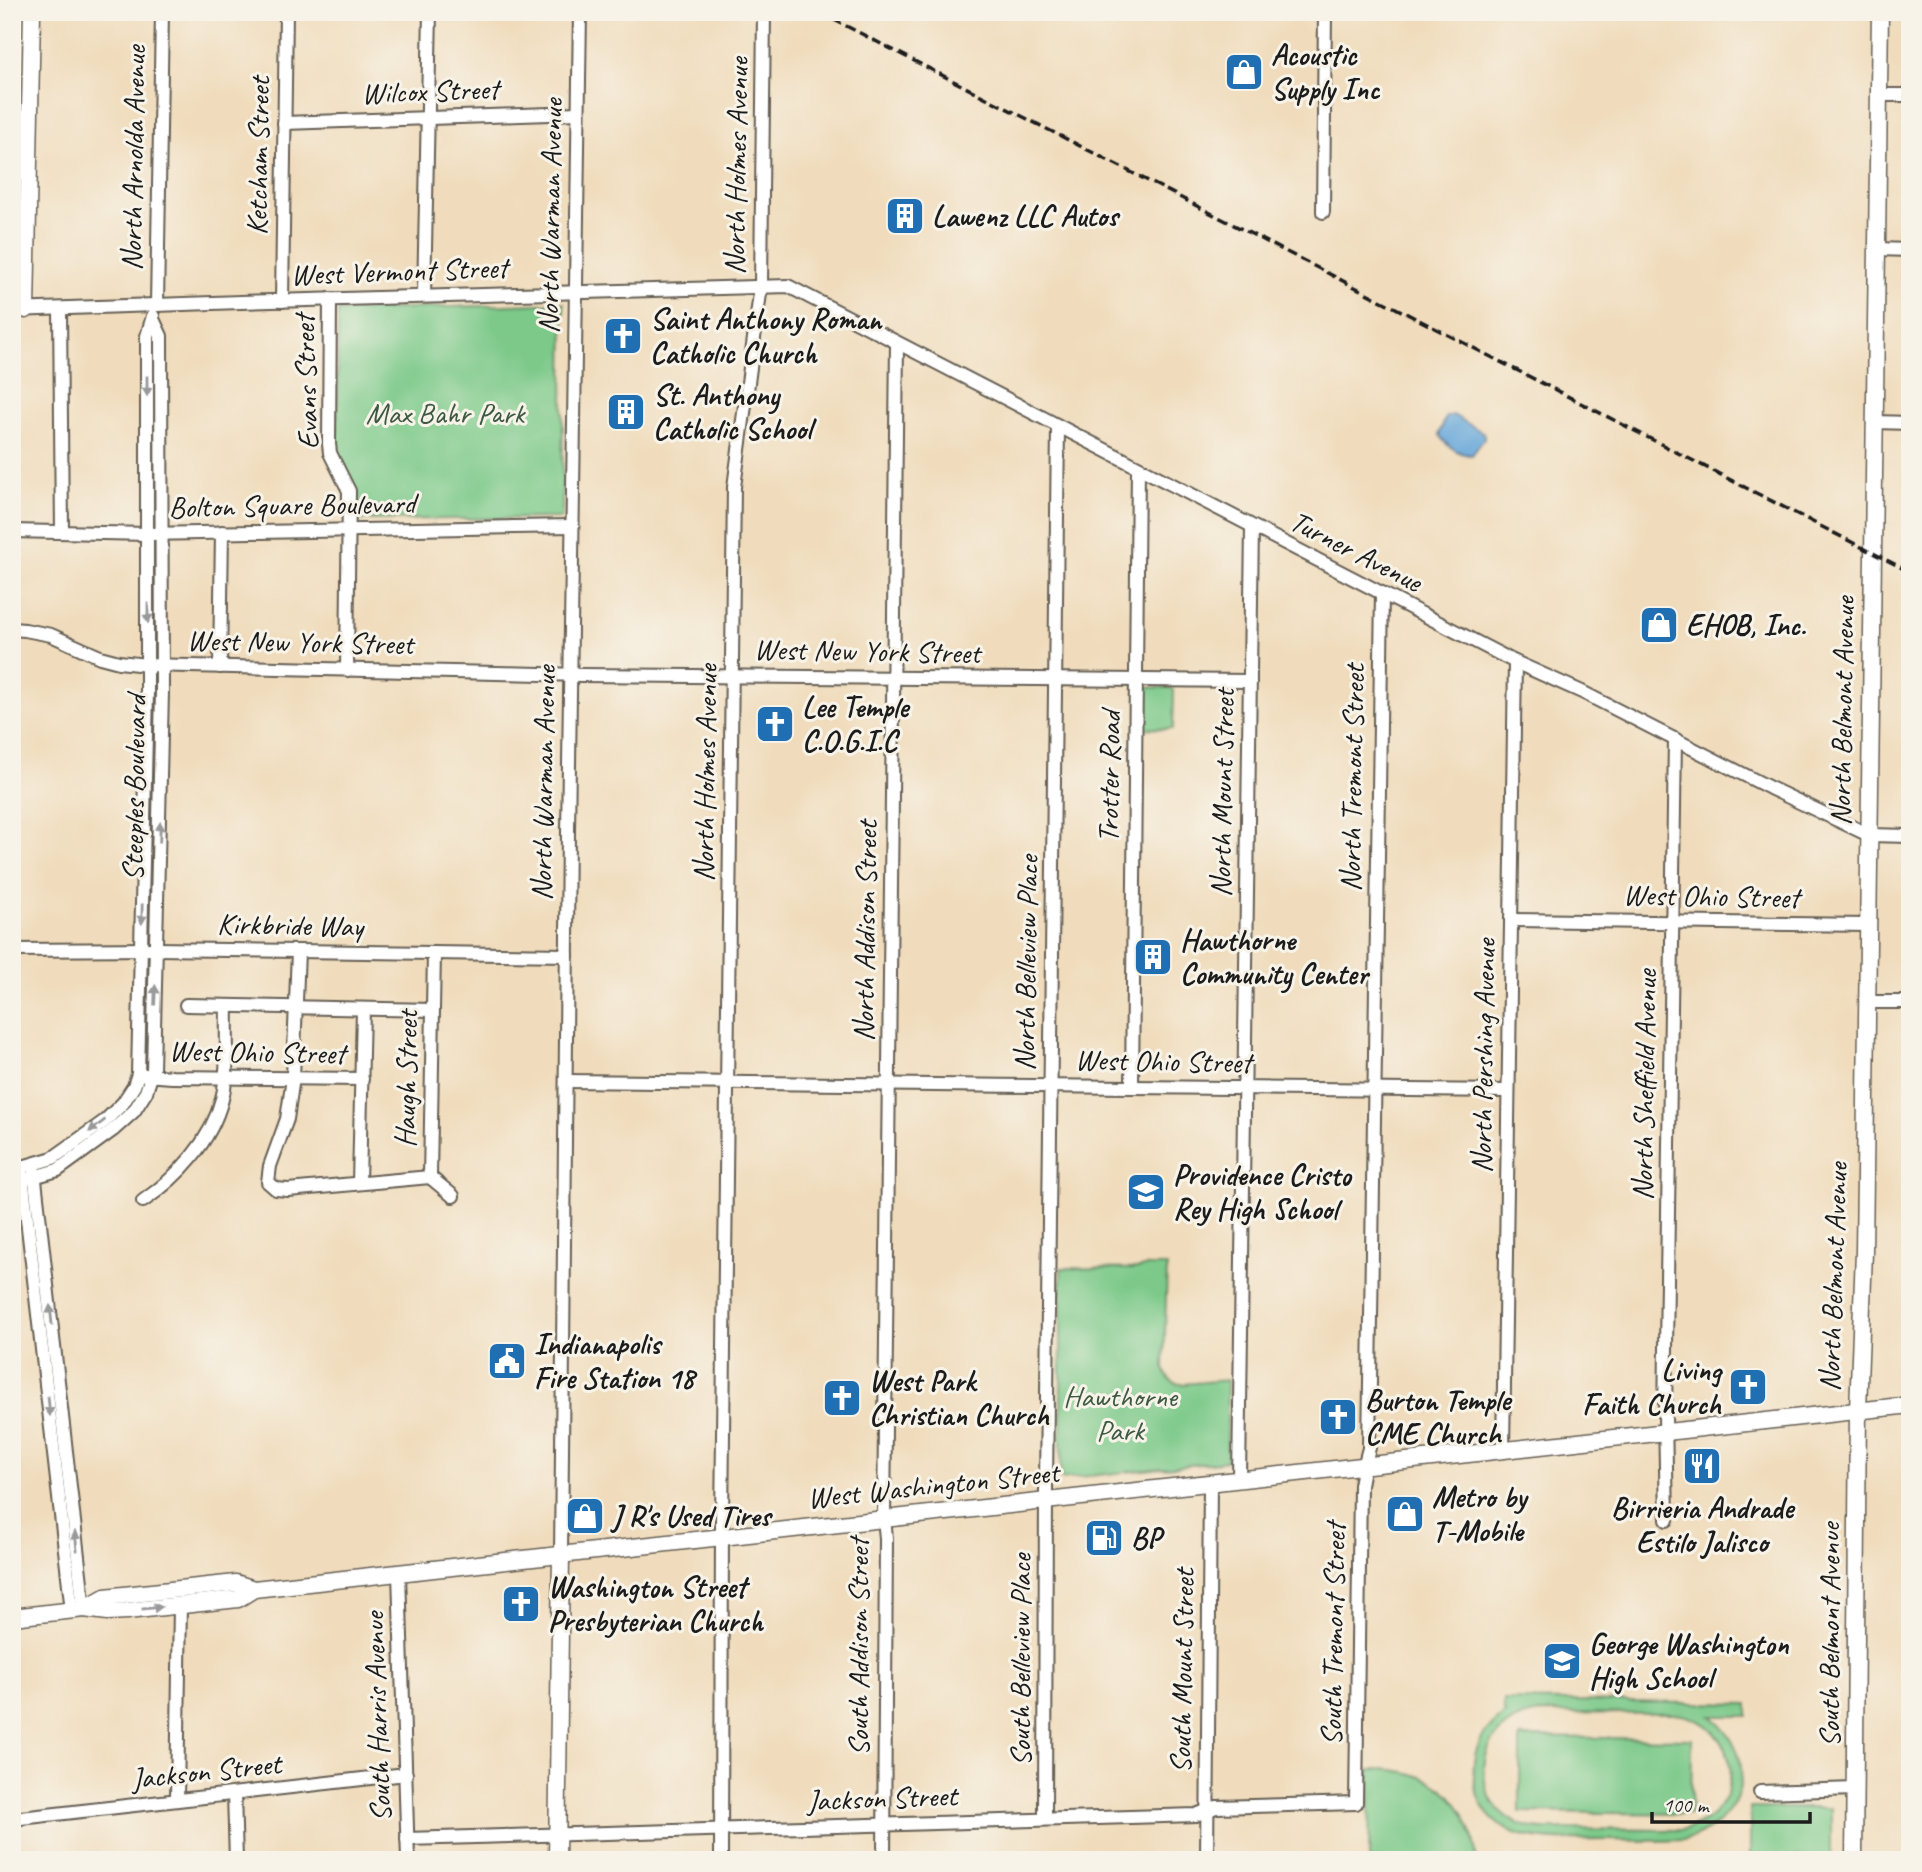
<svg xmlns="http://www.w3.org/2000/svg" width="1922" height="1872" viewBox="0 0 1922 1872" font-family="Caveat,sans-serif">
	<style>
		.green { fill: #7bc989; stroke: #4c7252; stroke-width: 2; fill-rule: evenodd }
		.water { fill: #65a6d9; stroke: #40617a; stroke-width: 2 }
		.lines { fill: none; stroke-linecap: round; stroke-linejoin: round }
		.minor-casing { stroke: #665f54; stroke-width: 16 }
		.major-casing { stroke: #665f54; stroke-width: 19 }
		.minor { stroke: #fff; stroke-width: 12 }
		.major { stroke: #fff; stroke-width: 16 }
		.rail { stroke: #1c1c1c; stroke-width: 3.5; stroke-dasharray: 10 5; stroke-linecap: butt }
		.oneway { fill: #999 }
		.labels { text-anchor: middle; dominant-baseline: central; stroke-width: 6; stroke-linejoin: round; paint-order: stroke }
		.poi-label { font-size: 30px; font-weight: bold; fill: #1c1c1c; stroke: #f7f3e8; text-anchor: start }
		.street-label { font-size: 30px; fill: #1c1c1c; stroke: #f7f3e8 }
		.park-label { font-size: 30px; fill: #3d5942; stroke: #f7f3e8 }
	</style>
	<rect width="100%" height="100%" fill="#f7f3e8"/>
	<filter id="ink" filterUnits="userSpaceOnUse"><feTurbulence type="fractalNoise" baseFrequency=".0143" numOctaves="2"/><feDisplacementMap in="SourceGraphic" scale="14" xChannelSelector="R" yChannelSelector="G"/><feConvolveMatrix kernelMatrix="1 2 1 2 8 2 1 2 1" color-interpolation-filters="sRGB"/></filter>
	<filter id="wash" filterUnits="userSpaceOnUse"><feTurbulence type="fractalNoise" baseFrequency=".00686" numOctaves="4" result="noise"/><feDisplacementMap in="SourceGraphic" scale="28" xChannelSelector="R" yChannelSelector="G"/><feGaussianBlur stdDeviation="1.57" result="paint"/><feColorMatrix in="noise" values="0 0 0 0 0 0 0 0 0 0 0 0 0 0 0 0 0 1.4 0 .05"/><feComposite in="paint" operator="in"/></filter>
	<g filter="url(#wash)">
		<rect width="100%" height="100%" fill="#f0dcbc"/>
		<!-- green -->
		<g class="green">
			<path d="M564,303L562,518L357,520L356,492L337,449L338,311Z"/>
			<path d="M1146,687L1172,688L1174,691L1173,729L1141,728L1142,691Z"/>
			<path d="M1147,1266H1167L1164,1367C1166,1378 1171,1384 1182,1384L1227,1380V1461L1061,1479V1268L1139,1269Z"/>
			<path d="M1504,1700L1748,1704V1716H1711C1762,1756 1746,1825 1683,1840C1657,1842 1629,1840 1603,1840C1551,1840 1481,1848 1474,1777C1471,1750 1484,1729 1506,1714L1504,1713ZM1541,1713L1674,1714C1745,1721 1751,1815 1681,1830L1543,1829C1466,1825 1464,1721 1541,1713Z"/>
			<path d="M1520,1737L1692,1739L1691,1814L1520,1812Z"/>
			<path d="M1370,1769C1433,1768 1469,1796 1477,1860H1369Z"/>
			<rect x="1750" y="1808" width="81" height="49"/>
		</g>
		<!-- water -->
		<path class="water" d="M1453,415L1484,433V439L1472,455C1459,455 1445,445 1439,434L1446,417Z"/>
	</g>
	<g filter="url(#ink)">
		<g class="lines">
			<!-- minor casing -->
			<g class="minor-casing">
				<g id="minor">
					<path d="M1879,95H1910"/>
					<path d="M284,123L578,113"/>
					<path d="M1323,212L1325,12"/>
					<path d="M1877,249L1910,250"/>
					<path d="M424,296L430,12"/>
					<path d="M330,299L329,444L330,453L349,491L347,670"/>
					<path d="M282,301L286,12"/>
					<path d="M157,305L162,12"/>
					<path d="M60,309L62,532"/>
					<path d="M12,310L241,302L788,286L1515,662L1582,692L1770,788L1869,835L1910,836"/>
					<path d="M1875,422L1910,423"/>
					<path d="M12,531L148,534L572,526"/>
					<path d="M12,629L25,630L51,635L100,657L119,662L147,665L582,675L1250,681"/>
					<path d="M220,667L222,532"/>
					<path d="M1511,920L1868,925"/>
					<path d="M12,950L156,949L567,955"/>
					<path d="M298,951L293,1078L287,1119L270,1166L268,1182L276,1189L288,1190L430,1177"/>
					<path d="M434,953L430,1177L453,1196"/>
					<path d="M1867,1002H1910"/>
					<path d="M186,1005L433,1010"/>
					<path d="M145,1075L172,1077L362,1079"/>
					<path d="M566,1081L1508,1091"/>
					<path d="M1132,1087L1138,468"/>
					<path d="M12,1170L53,1158L105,1121L123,1103L134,1086L138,1074L147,692V336L153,316"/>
					<path d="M34,1171L84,1609"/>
					<path d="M22,1175L72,1611"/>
					<path d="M12,1183L58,1170L113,1130L134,1111L146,1092L153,1070L162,692L161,336L153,319"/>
					<path d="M359,1183L363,1009"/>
					<path d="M143,1201C178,1177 211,1142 222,1099C229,1070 226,1036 227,1006"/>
					<path d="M1503,1450L1515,662"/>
					<path d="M1239,1479L1252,527"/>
					<path d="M1667,1520L1665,1416L1675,739"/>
					<path d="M561,1555L568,832L580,12"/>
					<path d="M399,1573L408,1860"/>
					<path d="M1760,1792L1855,1789"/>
					<path d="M234,1794L236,1860"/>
					<path d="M177,1800L180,1605"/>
					<path d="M12,1819L406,1774"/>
					<path d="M1045,1819L1046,1484L1058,426"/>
					<path d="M407,1839L1196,1815L1216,1807L1356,1803L1360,1485L1362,1474L1369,1448L1382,593"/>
					<path d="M721,1860L722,1521L734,487L761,286L764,12"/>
					<path d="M884,1860L886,1538L884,1519L897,343"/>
					<path d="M1207,1860L1210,1482"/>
				</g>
			</g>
			<!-- major casing -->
			<g class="major-casing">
				<g id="major">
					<path d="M26,310L32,12"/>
					<path d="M84,1609L105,1597L236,1583L254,1589"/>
					<path d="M12,1617L84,1609L108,1612L127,1611L238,1599L254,1589L1910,1405"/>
					<path d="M557,1860L561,1555"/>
					<path d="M1854,1860L1858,1410L1864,1252L1880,12"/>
				</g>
			</g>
			<!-- minor -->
			<use href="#minor" class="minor"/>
			<!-- major -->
			<use href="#major" class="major"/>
			<!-- rail -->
			<path class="rail" d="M819,12L1910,572"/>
		</g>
		<!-- one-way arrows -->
		<defs><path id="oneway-solid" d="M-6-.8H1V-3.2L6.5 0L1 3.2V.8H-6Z" transform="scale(1.75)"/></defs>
		<g class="oneway">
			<use href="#oneway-solid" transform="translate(147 386) rotate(90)"/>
			<use href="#oneway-solid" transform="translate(148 613) rotate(90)"/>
			<use href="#oneway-solid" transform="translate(160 832) rotate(-88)"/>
			<use href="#oneway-solid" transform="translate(142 914) rotate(91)"/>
			<use href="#oneway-solid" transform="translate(155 995) rotate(-88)"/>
			<use href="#oneway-solid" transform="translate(97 1126) rotate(143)"/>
			<use href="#oneway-solid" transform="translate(51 1315) rotate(-96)"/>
			<use href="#oneway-solid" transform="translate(49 1406) rotate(84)"/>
			<use href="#oneway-solid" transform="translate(76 1541) rotate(-96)"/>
			<use href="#oneway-solid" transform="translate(152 1608) rotate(-6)"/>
		</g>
	</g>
	<!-- icons -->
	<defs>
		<g id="shop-square" transform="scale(2.0125)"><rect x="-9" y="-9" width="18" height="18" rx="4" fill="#1f6fb2" stroke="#f7f3e8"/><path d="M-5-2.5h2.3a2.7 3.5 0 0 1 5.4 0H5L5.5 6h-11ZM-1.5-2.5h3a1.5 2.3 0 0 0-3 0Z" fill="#fff"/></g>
		<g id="building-square" transform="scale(2.0125)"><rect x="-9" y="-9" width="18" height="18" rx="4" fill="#1f6fb2" stroke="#f7f3e8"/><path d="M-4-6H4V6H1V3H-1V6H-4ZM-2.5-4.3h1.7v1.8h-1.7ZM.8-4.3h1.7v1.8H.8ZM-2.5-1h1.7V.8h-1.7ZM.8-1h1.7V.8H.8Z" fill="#fff"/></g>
		<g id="church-square" transform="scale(2.0125)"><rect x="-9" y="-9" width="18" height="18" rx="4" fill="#1f6fb2" stroke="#f7f3e8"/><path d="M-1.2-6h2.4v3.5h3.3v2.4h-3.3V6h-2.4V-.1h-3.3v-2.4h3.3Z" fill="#fff"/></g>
		<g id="school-square" transform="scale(2.0125)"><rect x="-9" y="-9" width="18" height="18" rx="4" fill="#1f6fb2" stroke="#f7f3e8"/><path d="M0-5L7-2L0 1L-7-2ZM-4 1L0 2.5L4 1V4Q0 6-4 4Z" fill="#fff"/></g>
		<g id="civic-square" transform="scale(2.0125)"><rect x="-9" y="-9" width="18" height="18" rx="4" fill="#1f6fb2" stroke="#f7f3e8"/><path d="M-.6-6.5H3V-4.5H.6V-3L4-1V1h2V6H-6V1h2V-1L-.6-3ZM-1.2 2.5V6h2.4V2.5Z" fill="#fff"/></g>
		<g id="restaurant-square" transform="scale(2.0125)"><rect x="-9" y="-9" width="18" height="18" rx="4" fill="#1f6fb2" stroke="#f7f3e8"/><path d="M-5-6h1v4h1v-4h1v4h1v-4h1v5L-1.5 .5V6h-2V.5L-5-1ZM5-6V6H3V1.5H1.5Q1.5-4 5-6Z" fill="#fff"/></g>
		<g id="fuel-square" transform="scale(2.0125)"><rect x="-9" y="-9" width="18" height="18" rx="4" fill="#1f6fb2" stroke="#f7f3e8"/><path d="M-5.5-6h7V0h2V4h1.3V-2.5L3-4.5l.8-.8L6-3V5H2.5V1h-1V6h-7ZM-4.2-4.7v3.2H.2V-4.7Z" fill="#fff"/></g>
	</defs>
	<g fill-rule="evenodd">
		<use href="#shop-square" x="1244" y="72"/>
		<use href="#building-square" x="905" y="216"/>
		<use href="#church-square" x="623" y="336"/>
		<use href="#building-square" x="626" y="412"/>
		<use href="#shop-square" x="1659" y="625"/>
		<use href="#church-square" x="775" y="724"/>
		<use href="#building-square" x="1153" y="957"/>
		<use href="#school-square" x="1146" y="1192"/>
		<use href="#civic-square" x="507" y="1361"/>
		<use href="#church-square" x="1748" y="1387"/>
		<use href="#church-square" x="842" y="1398"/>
		<use href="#church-square" x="1338" y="1417"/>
		<use href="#restaurant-square" x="1702" y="1466"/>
		<use href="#shop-square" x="1405" y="1514"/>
		<use href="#shop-square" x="585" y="1516"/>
		<use href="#fuel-square" x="1104" y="1538"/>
		<use href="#church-square" x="521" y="1604"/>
		<use href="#school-square" x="1562" y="1661"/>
	</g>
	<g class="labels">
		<!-- poi labels -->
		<g class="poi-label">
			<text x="1271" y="55">Acoustic<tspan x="1271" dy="34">Supply Inc</tspan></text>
			<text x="932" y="216">Lawenz LLC Autos</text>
			<text x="650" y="319">Saint Anthony Roman<tspan x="650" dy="34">Catholic Church</tspan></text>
			<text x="653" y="395">St. Anthony<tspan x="653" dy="34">Catholic School</tspan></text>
			<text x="1686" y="625">EHOB, Inc.</text>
			<text x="802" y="707">Lee Temple<tspan x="802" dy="34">C.O.G.I.C</tspan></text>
			<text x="1180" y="940">Hawthorne<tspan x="1180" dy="34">Community Center</tspan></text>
			<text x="1173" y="1175">Providence Cristo<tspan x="1173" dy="34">Rey High School</tspan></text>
			<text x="534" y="1344">Indianapolis<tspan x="534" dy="34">Fire Station 18</tspan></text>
			<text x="1721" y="1370" text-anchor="end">Living<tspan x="1721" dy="34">Faith Church</tspan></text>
			<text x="869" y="1381">West Park<tspan x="869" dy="34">Christian Church</tspan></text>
			<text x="1365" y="1400">Burton Temple<tspan x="1365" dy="34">CME Church</tspan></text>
			<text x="1432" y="1497">Metro by<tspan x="1432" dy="34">T-Mobile</tspan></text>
			<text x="1702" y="1508" text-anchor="middle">Birrieria Andrade<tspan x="1702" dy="34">Estilo Jalisco</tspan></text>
			<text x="612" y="1516">J R's Used Tires</text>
			<text x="1131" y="1538">BP</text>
			<text x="548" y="1587">Washington Street<tspan x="548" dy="34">Presbyterian Church</tspan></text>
			<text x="1589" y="1644">George Washington<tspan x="1589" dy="34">High School</tspan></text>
		</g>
		<!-- street labels -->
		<g class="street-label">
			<text transform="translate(430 91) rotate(-2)">Wilcox Street</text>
			<text transform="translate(258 156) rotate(-89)">Ketcham Street</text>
			<text transform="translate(133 158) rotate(-89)">North Arnolda Avenue</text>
			<text transform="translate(736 166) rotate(-89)">North Holmes Avenue</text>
			<text transform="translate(550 216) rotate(-89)">North Warman Avenue</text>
			<text transform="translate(399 271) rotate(-2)">West Vermont Street</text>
			<text transform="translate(306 382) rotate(-92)">Evans Street</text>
			<text transform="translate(292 505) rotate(-1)">Bolton Square Boulevard</text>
			<text transform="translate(1356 551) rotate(27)">Turner Avenue</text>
			<text transform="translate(300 642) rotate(1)">West New York Street</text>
			<text transform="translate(867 651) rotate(1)">West New York Street</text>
			<text transform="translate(1842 711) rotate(-89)">North Belmont Avenue</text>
			<text transform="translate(705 773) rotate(-89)">North Holmes Avenue</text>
			<text transform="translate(1109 777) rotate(-89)">Trotter Road</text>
			<text transform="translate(1352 778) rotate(-89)">North Tremont Street</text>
			<text transform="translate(543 783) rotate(-89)">North Warman Avenue</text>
			<text transform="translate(134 788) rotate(-89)">Steeples Boulevard</text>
			<text transform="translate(1222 793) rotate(-89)">North Mount Street</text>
			<text transform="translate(1711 896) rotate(1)">West Ohio Street</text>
			<text transform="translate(290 925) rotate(1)">Kirkbride Way</text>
			<text transform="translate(865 931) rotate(-89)">North Addison Street</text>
			<text transform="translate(1026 963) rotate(-89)">North Belleview Place</text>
			<text transform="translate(257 1052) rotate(1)">West Ohio Street</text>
			<text transform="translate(1483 1056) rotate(-89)">North Pershing Avenue</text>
			<text transform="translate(1163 1061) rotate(1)">West Ohio Street</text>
			<text transform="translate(406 1079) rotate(-89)">Haugh Street</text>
			<text transform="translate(1644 1085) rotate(-89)">North Sheffield Avenue</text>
			<text transform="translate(1833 1277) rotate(-88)">North Belmont Avenue</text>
			<text transform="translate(933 1485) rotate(-6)">West Washington Street</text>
			<text transform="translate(1333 1634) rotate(-89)">South Tremont Street</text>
			<text transform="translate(1829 1635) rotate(-90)">South Belmont Avenue</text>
			<text transform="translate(858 1647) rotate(-90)">South Addison Street</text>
			<text transform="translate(1020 1660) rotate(-90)">South Belleview Place</text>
			<text transform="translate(1182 1671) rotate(-89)">South Mount Street</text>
			<text transform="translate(377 1717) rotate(-92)">South Harris Avenue</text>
			<text transform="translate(206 1771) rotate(-6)">Jackson Street</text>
			<text transform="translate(882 1798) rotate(-2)">Jackson Street</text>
		</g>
		<!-- park labels -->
		<g class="park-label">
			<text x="445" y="413">Max Bahr Park</text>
			<text x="1120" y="1396">Hawthorne<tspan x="1120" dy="34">Park</tspan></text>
		</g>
	</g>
	<!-- margin -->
	<rect width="1922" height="1872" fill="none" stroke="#f7f3e8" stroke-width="42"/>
	<!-- scale -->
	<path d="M1652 1812v10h158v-10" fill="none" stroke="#1c1c1c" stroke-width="3.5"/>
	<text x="1663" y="1812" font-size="21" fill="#1c1c1c" stroke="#f7f3e8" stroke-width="5" paint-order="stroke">100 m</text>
</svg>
